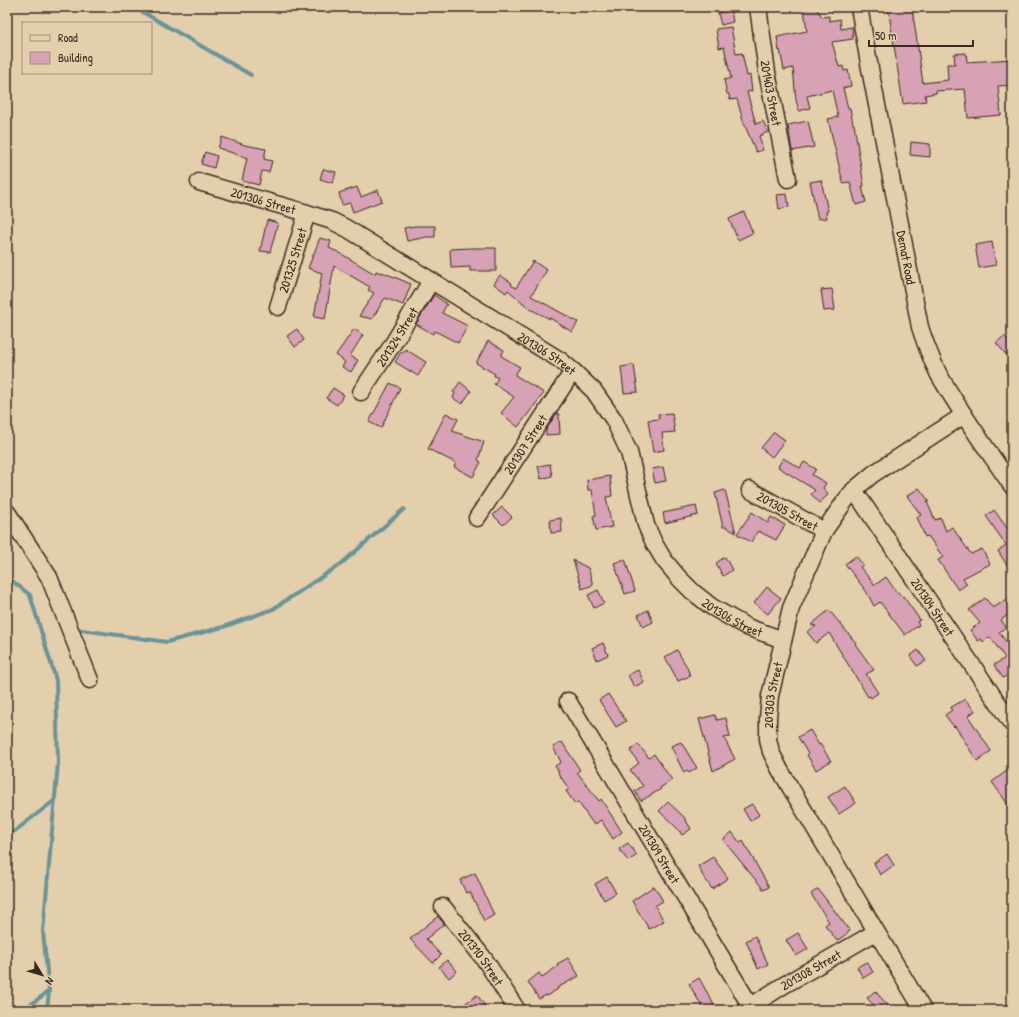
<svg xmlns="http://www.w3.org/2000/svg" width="1019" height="1017" viewBox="0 0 1019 1017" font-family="'Patrick Hand',sans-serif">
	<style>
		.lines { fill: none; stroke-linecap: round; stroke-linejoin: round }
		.stream { stroke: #6b9498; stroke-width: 4 }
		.building { fill: #d7a1b6; stroke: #3b2a1e }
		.minor-casing { stroke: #3b2a1e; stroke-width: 19 }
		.minor { stroke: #e4cfad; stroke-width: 16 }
		.labels { text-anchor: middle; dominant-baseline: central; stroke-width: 3; stroke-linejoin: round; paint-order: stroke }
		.street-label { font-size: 13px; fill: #3b2a1e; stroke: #e4cfad }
	</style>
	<rect width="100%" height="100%" fill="#e4cfad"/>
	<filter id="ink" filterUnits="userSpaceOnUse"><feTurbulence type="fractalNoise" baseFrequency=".025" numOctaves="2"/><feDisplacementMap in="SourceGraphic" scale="8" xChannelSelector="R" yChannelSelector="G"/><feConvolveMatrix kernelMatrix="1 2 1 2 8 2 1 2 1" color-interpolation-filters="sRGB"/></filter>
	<g filter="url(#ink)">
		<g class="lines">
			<!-- stream -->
			<g class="stream">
				<path d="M134,7L251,75"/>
				<path d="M7,577L30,595L56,680L58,763L43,932L49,991L47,1010"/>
				<path d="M75,629L167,642L223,627L273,609L341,564L404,509"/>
				<path d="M7,837L55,800"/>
				<path d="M23,1010L49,991"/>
			</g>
		</g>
		<!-- building -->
		<g class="building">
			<path d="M809,7H816L822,17L829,16V21L840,19L841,29L852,27L853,39L832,42L839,67L843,66L844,71L848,70L851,86L843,88L848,108H850L853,124H854L864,186L862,187L866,202L856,205L850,182L843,183L828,119L838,117L832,90L807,96L810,108L799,111L796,100L793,68L784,70L780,50L779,51L777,37L807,31L804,9Z"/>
			<path d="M888,7H912L923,83L948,80L947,64H955L954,54L966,53L967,62L1012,59V85L998,86L1001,115L968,118L965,89L936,91V93L925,95L926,101L903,104Z"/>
			<path d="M731,11L733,22L721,25L718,13Z"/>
			<path d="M731,27L736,54L742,53L747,76L750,75L752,91L747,92L756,124L763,121L768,132L759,136L763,150L756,152L743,121L737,99L730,100L729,94H727L724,80L731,78L724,47L719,48L716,29Z"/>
			<path d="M808,121L814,147L792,151L788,125Z"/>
			<path d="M222,137L245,145L266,149L264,159L272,161L269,172L262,171L259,185L242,181L247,158L218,148Z"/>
			<path d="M911,142L930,144V157L910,155Z"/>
			<path d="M205,152L217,156L214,168L201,164Z"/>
			<path d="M323,169L336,172L333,183L320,179Z"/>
			<path d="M821,180L828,211L826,212L827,218L818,219L810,182Z"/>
			<path d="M357,187L361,197L378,190L382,201L353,212L350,203L342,205L339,193Z"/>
			<path d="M787,194L789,207L779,209L777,195Z"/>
			<path d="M744,212L753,233L738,240L729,219Z"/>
			<path d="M267,220L278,223L270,252L260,251Z"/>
			<path d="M415,226H435V237H427L407,241L404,228Z"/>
			<path d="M320,238L331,241L329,248L338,252L375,274L376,271L381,273L382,272L411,284L403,305L385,298L372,319L359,316L374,293L368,290L370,287L334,266L325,319L314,317L322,273L308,268Z"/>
			<path d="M992,242L996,265L979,268L975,245Z"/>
			<path d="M471,248H496V271H470V267L451,268L450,249Z"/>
			<path d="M533,261L547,270L531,296L578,322L572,332L550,318V319L530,309L508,290L506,293L494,284L500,275L512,283L511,285L516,288Z"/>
			<path d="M832,289L835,310L824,311L821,290Z"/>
			<path d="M434,295L447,304L442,313L468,326L458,343L435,331L433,334L416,324Z"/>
			<path d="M297,329L304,340L295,347L287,336Z"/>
			<path d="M354,329L363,335L350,356L358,360L351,372L342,367L345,362L336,355Z"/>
			<path d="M1004,336L1012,344V361L996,343Z"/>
			<path d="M488,341L504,350L501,356L520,367L515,375L544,393L518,427L501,413L514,397L494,384L498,378L494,376L495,374L476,363Z"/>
			<path d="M405,349L426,362L418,376L395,362L401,352L403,353Z"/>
			<path d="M634,365L638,392L624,393L621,367Z"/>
			<path d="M460,382L471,391L462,404L453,398L455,393L453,392Z"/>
			<path d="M390,383L400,388L381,428L369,422Z"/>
			<path d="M333,388L344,395L337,405L326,398Z"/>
			<path d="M446,413L458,419L452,431L484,442L478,460L481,462L473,477L454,467L456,463L428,449Z"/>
			<path d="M672,413L675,432L662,433L664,450L653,452L648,420L659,419L658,414Z"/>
			<path d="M556,414H559L560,434L546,435V430Z"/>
			<path d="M774,432L785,440L772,457L761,448Z"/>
			<path d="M783,458L800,468L804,462L816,469L812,475L826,483L823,488L828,495L819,503L811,494L815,490L778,467Z"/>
			<path d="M550,464L552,476L541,479L538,466Z"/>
			<path d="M663,467L666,481L655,483L652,469Z"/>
			<path d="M610,476L612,496L606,497L612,527L596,530L593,516L596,515L592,490H588L587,480Z"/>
			<path d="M919,488L929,501L927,502L935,520L941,518L946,531L952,527L971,554L982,549L990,564L963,578L967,584L958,590L938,560L943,557L928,536L925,537L917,517L921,515L907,496Z"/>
			<path d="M725,490L736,533L726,527H723L715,493Z"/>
			<path d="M696,506L698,515L665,523L663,513Z"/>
			<path d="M502,507L512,517L503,525L493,515Z"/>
			<path d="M994,510L1012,535V573L998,551L1006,545L986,516Z"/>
			<path d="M752,512L768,523L771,517L785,525L776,540L758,531L751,542L737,534Z"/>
			<path d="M561,518L562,532L551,533L550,520Z"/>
			<path d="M856,556L863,565L860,567L875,585L886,577L897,593L898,592L902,597L903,596L920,620L917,622L919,625L905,635L880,602L874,606L866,591L845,564Z"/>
			<path d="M725,557L732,570L723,576L716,563Z"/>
			<path d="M625,559L635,591L625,594L614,563Z"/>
			<path d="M573,560L588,568L593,585L582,589Z"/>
			<path d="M767,587L781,598L768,614L754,603Z"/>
			<path d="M598,590L604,603L594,608L588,595Z"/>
			<path d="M1012,596V612L1001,620L1006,627L999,632L1012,650V672L1003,678L994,665L1005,658L990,637L983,642L981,639L978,641L970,630L980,623L969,610L985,598L993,608Z"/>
			<path d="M648,610L653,622L643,627L638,615Z"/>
			<path d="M829,610L856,643L855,644L874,670L866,674L878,693L871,698L870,696L868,697L829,633L816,643L807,632L816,626L811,625Z"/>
			<path d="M603,643L608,655L597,660L592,648Z"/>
			<path d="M677,650L687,667L690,676L678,681L665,657Z"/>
			<path d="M918,650L926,661L917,666L910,656Z"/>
			<path d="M638,670L644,682L634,687L628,675Z"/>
			<path d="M608,694L626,721L616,727L599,700Z"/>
			<path d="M965,699L975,711L968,716L991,751L977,761L955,726L954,727L945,715L952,710L950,708Z"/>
			<path d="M715,715L717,720L726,718L730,737L724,738L735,759L713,771L699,719Z"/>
			<path d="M810,730L819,745L820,744L831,761L816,770L807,755L808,754L798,737Z"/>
			<path d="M562,742L580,770L577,772L599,801L601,799L622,832L613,839L601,820L594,825L578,802L575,804L566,791L569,789L558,773L559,772L555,766L561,762L553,747Z"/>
			<path d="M681,742L697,768L689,773L687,771L684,773L671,746Z"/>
			<path d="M638,744L649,758L654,754L672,780L660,788L661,789L641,801L635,791L643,786L630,770L639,763L630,751Z"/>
			<path d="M1012,767V810L992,782Z"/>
			<path d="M845,786L856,803L839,814L828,797Z"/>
			<path d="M668,802L684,817L691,829L682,835L678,829L659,811Z"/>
			<path d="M752,804L759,815L750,821L743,809Z"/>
			<path d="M732,832L740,843L743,841L769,887L764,890L723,840Z"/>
			<path d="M628,843L637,855L628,861L619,849Z"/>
			<path d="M887,854L894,865L880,875L874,863Z"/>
			<path d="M713,857L728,878L712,889L701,873H702L698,866Z"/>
			<path d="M475,873L494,915L484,921L470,892L466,893L460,880Z"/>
			<path d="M607,877L616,893L604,900L595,884Z"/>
			<path d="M654,886L663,901L655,906L664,921L649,929L632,901Z"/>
			<path d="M818,889L850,931L837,941L825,925L829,922L811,894Z"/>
			<path d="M438,916L444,924L426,939L441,955L433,963L410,939Z"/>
			<path d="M798,933L808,949L796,956L786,940Z"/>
			<path d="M755,936L768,964L758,969L746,941Z"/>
			<path d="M568,958L579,976L557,988L558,989L546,996V995L539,999L528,982L539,973L542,977L558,966L557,964Z"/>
			<path d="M447,960L457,971L449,978L439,967Z"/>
			<path d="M867,962L873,972L863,978L857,967Z"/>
			<path d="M699,978L714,1005L707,1010H704L689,984Z"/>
			<path d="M875,991L892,1010H878L867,998Z"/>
			<path d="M477,995L488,1010H456Z"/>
		</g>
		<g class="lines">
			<!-- minor casing -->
			<g class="minor-casing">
				<g id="minor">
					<path id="s1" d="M758,7L767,72L788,179"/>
					<path id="s2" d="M859,7L871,74L920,327C925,343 931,358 938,373C960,412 987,449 1012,486"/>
					<path id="s3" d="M199,182L307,213L332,221L346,228L560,360L573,371L594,391L614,420L629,452L646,525L654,543L664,560L679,578L693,592L712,607L747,627L783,640"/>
					<path id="s4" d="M278,307L307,213"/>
					<path id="s5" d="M361,392L391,347L431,281"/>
					<path id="s6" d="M750,490L824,531"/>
					<path id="s7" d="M854,490L1012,724"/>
					<path d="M7,512L49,577L90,680"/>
					<path id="s8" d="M477,518L573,371"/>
					<path id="s9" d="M568,701L753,1010"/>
					<path id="s10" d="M443,907L485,960L517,1010"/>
					<path id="s11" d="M745,1010L784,985L876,932"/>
					<path id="s12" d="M923,1010L780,770L771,752L768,739V718L770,696L791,608L824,531L845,501L854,490L873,474L964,415"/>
				</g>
			</g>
			<!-- minor -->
			<use href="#minor" class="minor"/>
		</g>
	</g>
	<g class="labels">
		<!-- street labels -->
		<g class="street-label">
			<text stroke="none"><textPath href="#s1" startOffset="87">201403 Street</textPath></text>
			<text stroke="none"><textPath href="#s3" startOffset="67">201306 Street</textPath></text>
			<text stroke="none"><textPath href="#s2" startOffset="255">Demat Road</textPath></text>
			<text stroke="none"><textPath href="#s4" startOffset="49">201325 Street</textPath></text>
			<text stroke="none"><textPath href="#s5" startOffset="66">201324 Street</textPath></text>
			<text stroke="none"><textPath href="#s3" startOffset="391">201306 Street</textPath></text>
			<text stroke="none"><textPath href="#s8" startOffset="88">201307 Street</textPath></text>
			<text stroke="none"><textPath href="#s6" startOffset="43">201305 Street</textPath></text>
			<text stroke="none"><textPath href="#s7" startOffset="141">201304 Street</textPath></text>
			<text stroke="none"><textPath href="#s3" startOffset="727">201306 Street</textPath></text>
			<text stroke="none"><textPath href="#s12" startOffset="357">201303 Street</textPath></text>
			<text stroke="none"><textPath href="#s9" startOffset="178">201309 Street</textPath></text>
			<text stroke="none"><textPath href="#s10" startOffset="63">201310 Street</textPath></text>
			<text stroke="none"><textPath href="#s11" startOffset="77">201308 Street</textPath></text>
		</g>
	</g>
	<!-- margin -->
	<rect width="1019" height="1017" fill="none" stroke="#e4cfad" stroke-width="24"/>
	<rect x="12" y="12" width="995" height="993" fill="none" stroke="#3b2a1e" stroke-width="1.5" filter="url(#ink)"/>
	<!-- legend -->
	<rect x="22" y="22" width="130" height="52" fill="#e4cfad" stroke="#a08d74"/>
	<rect x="30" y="35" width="20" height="6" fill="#e4cfad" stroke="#a08d74"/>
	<text x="58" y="42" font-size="12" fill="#3b2a1e">Road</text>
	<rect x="30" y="52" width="20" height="12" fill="#d7a1b6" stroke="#a08d74"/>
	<text x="58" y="62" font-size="12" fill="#3b2a1e">Building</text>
	<!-- north arrow -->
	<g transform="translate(42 975) rotate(128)" stroke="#e4cfad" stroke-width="3" paint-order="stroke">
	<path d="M0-3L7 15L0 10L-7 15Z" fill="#3b2a1e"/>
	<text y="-6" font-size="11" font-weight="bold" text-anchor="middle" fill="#3b2a1e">N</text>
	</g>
	<!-- scale -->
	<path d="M869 40v6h104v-6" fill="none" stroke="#3b2a1e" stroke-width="2"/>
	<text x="875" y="40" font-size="12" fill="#3b2a1e" stroke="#e4cfad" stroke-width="3" paint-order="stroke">50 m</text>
</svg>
